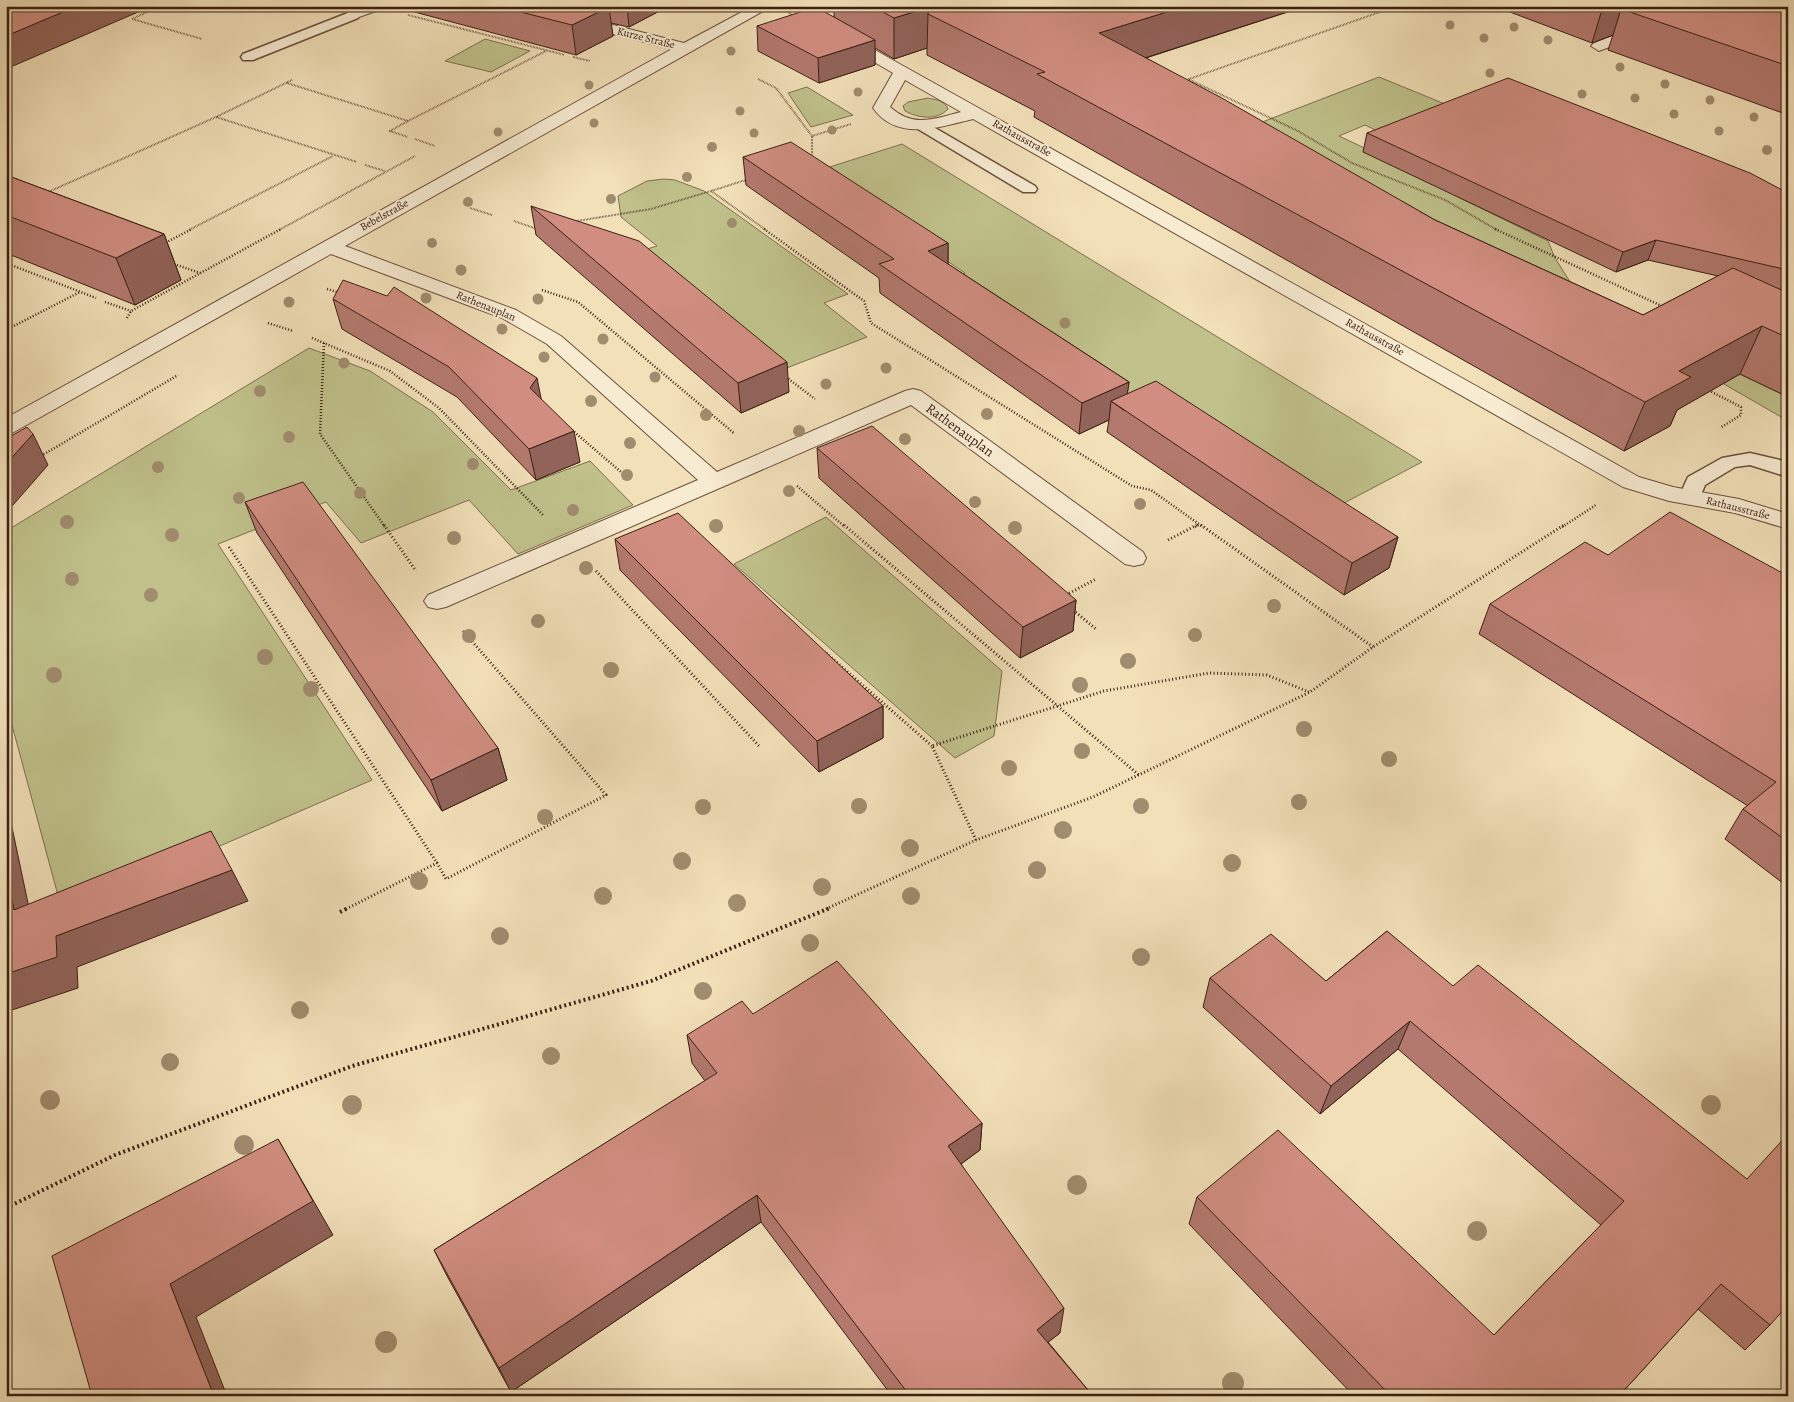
<svg xmlns="http://www.w3.org/2000/svg" width="1794" height="1402" viewBox="0 0 1794 1402" font-family="Alegreya,serif">
	<style>
		.green { fill: #c0c18b; stroke: #7e704f }
		.lines { fill: none; stroke-linecap: round; stroke-linejoin: round }
		.lane-casing { stroke: #6a503c; stroke-width: 3 }
		.street-casing { stroke: #6a503c; stroke-width: 2 }
		.path-far3 { stroke: #3c2013; stroke-width: 2; stroke-dasharray: 0.5 1; stroke-linecap: butt }
		.path-far2 { stroke: #3c2013; stroke-width: 2.5; stroke-dasharray: 1 2; stroke-linecap: butt }
		.path-far1 { stroke: #3c2013; stroke-width: 3; stroke-dasharray: 1 2.5; stroke-linecap: butt }
		.path { stroke: #3c2013; stroke-width: 4; stroke-dasharray: 2 3; stroke-linecap: butt }
		.lane { fill: #f7ebd2; fill-rule: evenodd }
		.street { fill: #f7ebd2; fill-rule: evenodd }
		.tree { fill: #a08c6e }
		.wall { fill: #b3796e; stroke: #3c2013 }
		.shaded-wall { fill: #92635a; stroke: #3c2013 }
		.building { fill: #d08d80; stroke: #3c2013 }
		.labels { text-anchor: middle; dominant-baseline: central; stroke-width: 4; stroke-linejoin: round; paint-order: stroke }
		.far-street-label { font-size: 11px; fill: #3c2013; stroke: #f7ebd2 }
		.street-label { font-size: 14px; fill: #3c2013; stroke: #f7ebd2 }
	</style>
	<rect width="100%" height="100%" fill="#f2e0b9"/>
	<filter id="stains"><feTurbulence type="fractalNoise" baseFrequency=".004" numOctaves="4"/><feColorMatrix values="0 0 0 0 .2 0 0 0 0 .09 0 0 0 0 .02 0 0 0 .5 -.17"/></filter>
	<radialGradient id="worn" r=".72"><stop offset=".6" stop-color="#630" stop-opacity="0"/><stop offset="1" stop-color="#630" stop-opacity=".3"/></radialGradient>
	<!-- green -->
	<g class="green">
		<path d="M485,39L530,51L491,72L445,61Z"/>
		<path d="M1379,77L1462,111L1394,139L1365,125L1339,136L1462,194L1456,196L1548,241L1555,258L1613,350L1213,141Z"/>
		<path d="M807,87L853,115L811,127L788,93Z"/>
		<path d="M928,98C936,100 944,100 948,109C937,121 918,118 905,111L903,106L908,102Z"/>
		<path d="M902,144L1422,462L1327,512L1143,404L953,278L965,273L814,172Z"/>
		<path d="M664,179L675,180L704,191L848,294L824,303L867,337L784,369L634,253L657,246L621,217L618,196L647,181Z"/>
		<path d="M309,348L370,371L433,412L511,490L590,461L633,505L518,554L469,500L361,543L326,502L218,544L372,780L63,914L6,703V531Z"/>
		<path d="M1733,371L1788,397V421L1717,380Z"/>
		<path d="M826,517L1002,671L994,736L955,758L734,564Z"/>
	</g>
	<g class="lines">
		<!-- lane casing -->
		<g class="lane-casing">
			<g id="lane">
				<path d="M353,11L360,15L358,18L253,60H243L241,57L243,54Z"/>
				<path d="M923,121L1035,186L1037,189L1035,192H1023L918,129L915,126Z"/>
				<path d="M1750,453L1788,462V477L1750,465L1735,467L1705,485L1698,502L1690,504L1682,502L1679,497L1688,477L1722,458Z"/>
			</g>
		</g>
		<!-- street casing -->
		<g class="street-casing">
			<g id="street">
				<path d="M363,6H384L382,9L353,19L346,15L348,12Z"/>
				<path d="M512,6H538L684,43L753,6H772L345,246L516,310L561,336L717,472L905,391L913,389L921,391L1143,552L1146,558L1143,564L1134,566L1125,564L911,405L446,607L437,609L428,607L424,601L428,595L698,480L547,344L502,318L331,254L14,432L6,434V418L672,49L514,9Z"/>
				<path d="M778,6H796L1639,477L1673,487L1739,499L1788,514V529L1735,513L1669,501L1623,487L973,119C940,127 897,142 873,108L893,73ZM905,80L961,112C933,119 914,128 890,107Z"/>
				<path d="M1644,24L1649,26L1652,29L1649,32L1599,51L1591,46L1594,43Z"/>
			</g>
		</g>
		<!-- path-far3 -->
		<g class="path-far3">
			<path d="M160,6L132,19L202,39"/>
			<path d="M186,6L197,9L219,6"/>
			<path d="M408,15L565,55"/>
			<path d="M573,57L590,61"/>
			<path d="M758,79L776,88L812,136"/>
			<path d="M1188,79L1298,131L1352,163L1445,200L1497,230"/>
			<path d="M1189,79L1397,6"/>
			<path d="M292,80L216,117L357,162"/>
			<path d="M287,83L408,121L390,131L408,137"/>
			<path d="M408,121L546,51"/>
			<path d="M415,139L435,146"/>
			<path d="M809,158L812,154V136L851,124"/>
			<path d="M365,165L385,171"/>
			<path d="M749,179L711,191L766,230"/>
			<path d="M46,193L216,117"/>
			<path d="M470,208L492,215"/>
			<path d="M514,221L537,229"/>
			<path d="M577,221L651,209L711,191"/>
			<path d="M189,230L333,156"/>
			<path d="M279,230L415,156"/>
		</g>
		<!-- path-far2 -->
		<g class="path-far2">
			<path d="M764,229L864,301L871,323L1132,486L1151,490L1203,527"/>
			<path d="M1495,229L1664,307"/>
			<path d="M163,244L192,229"/>
			<path d="M6,263L96,298"/>
			<path d="M177,265L200,273"/>
			<path d="M327,289L340,293"/>
			<path d="M542,290L578,302L735,434"/>
			<path d="M105,302L131,311"/>
			<path d="M127,318L131,311L281,229"/>
			<path d="M268,323L293,331"/>
			<path d="M6,330L80,292"/>
			<path d="M312,338L390,371L439,408L544,516"/>
			<path d="M324,343L320,434L385,527"/>
			<path d="M786,377L815,399"/>
			<path d="M1706,389L1741,407V415L1720,428"/>
			<path d="M572,430L628,478"/>
			<path d="M41,456L178,375"/>
			<path d="M797,486L845,527"/>
			<path d="M1195,527L1200,524"/>
			<path d="M1562,527L1596,505"/>
		</g>
		<!-- path-far1 -->
		<g class="path-far1">
			<path d="M384,525L416,571"/>
			<path d="M844,525L1139,775"/>
			<path d="M1201,525L1373,647"/>
			<path d="M1168,540L1197,525"/>
			<path d="M229,547L437,863"/>
			<path d="M596,571L759,746"/>
			<path d="M1066,595L1096,579"/>
			<path d="M1073,610L1096,629"/>
			<path d="M826,653L932,746"/>
			<path d="M976,840L932,746L1104,691L1209,673L1267,675L1309,692"/>
			<path d="M346,909L437,863L446,879L606,795L463,631"/>
			<path d="M826,909L976,840L1093,797L1310,692L1373,647L1564,525"/>
		</g>
		<!-- path -->
		<g class="path">
			<path d="M340,912L348,908"/>
			<path d="M6,1208L115,1155L352,1066L651,981L830,908"/>
		</g>
		<!-- lane -->
		<use href="#lane" class="lane"/>
		<!-- street -->
		<use href="#street" class="street"/>
	</g>
	<!-- trees -->
	<g class="tree">
		<circle cx="1450" cy="25" r="4.5"/>
		<circle cx="1514" cy="27" r="4.5"/>
		<circle cx="1484" cy="38" r="4.5"/>
		<circle cx="1548" cy="40" r="4.5"/>
		<circle cx="731" cy="51" r="4.5"/>
		<circle cx="1620" cy="67" r="4.5"/>
		<circle cx="1490" cy="73" r="4.5"/>
		<circle cx="1665" cy="84" r="4.5"/>
		<circle cx="589" cy="85" r="4.5"/>
		<circle cx="858" cy="92" r="4.5"/>
		<circle cx="1582" cy="94" r="4.5"/>
		<circle cx="1635" cy="98" r="4.5"/>
		<circle cx="1710" cy="100" r="4.5"/>
		<circle cx="740" cy="111" r="4.5"/>
		<circle cx="1674" cy="114" r="4.5"/>
		<circle cx="1754" cy="117" r="4.5"/>
		<circle cx="594" cy="123" r="4.5"/>
		<circle cx="832" cy="130" r="4.5"/>
		<circle cx="1719" cy="131" r="4.5"/>
		<circle cx="498" cy="132" r="4.5"/>
		<circle cx="754" cy="133" r="4.5"/>
		<circle cx="712" cy="147" r="5"/>
		<circle cx="1767" cy="150" r="5"/>
		<circle cx="687" cy="177" r="5"/>
		<circle cx="611" cy="199" r="5"/>
		<circle cx="468" cy="202" r="5"/>
		<circle cx="732" cy="223" r="5"/>
		<circle cx="432" cy="243" r="5"/>
		<circle cx="461" cy="270" r="5.5"/>
		<circle cx="426" cy="298" r="5.5"/>
		<circle cx="538" cy="299" r="5.5"/>
		<circle cx="289" cy="302" r="5.5"/>
		<circle cx="1065" cy="323" r="5.5"/>
		<circle cx="502" cy="329" r="5.5"/>
		<circle cx="603" cy="339" r="5.5"/>
		<circle cx="544" cy="357" r="5.5"/>
		<circle cx="344" cy="363" r="5.5"/>
		<circle cx="886" cy="368" r="5.5"/>
		<circle cx="655" cy="377" r="5.5"/>
		<circle cx="826" cy="384" r="5.5"/>
		<circle cx="260" cy="391" r="6"/>
		<circle cx="591" cy="401" r="6"/>
		<circle cx="987" cy="414" r="6"/>
		<circle cx="706" cy="415" r="6"/>
		<circle cx="799" cy="431" r="6"/>
		<circle cx="289" cy="437" r="6"/>
		<circle cx="905" cy="439" r="6"/>
		<circle cx="630" cy="443" r="6"/>
		<circle cx="473" cy="464" r="6"/>
		<circle cx="158" cy="467" r="6"/>
		<circle cx="627" cy="475" r="6"/>
		<circle cx="789" cy="491" r="6"/>
		<circle cx="360" cy="493" r="6"/>
		<circle cx="239" cy="498" r="6"/>
		<circle cx="975" cy="502" r="6"/>
		<circle cx="1140" cy="504" r="6"/>
		<circle cx="573" cy="510" r="6"/>
		<circle cx="67" cy="522" r="7"/>
		<circle cx="716" cy="526" r="7"/>
		<circle cx="1015" cy="528" r="7"/>
		<circle cx="172" cy="535" r="7"/>
		<circle cx="454" cy="538" r="7"/>
		<circle cx="586" cy="568" r="7"/>
		<circle cx="72" cy="579" r="7"/>
		<circle cx="151" cy="595" r="7"/>
		<circle cx="1274" cy="606" r="7"/>
		<circle cx="538" cy="621" r="7"/>
		<circle cx="1195" cy="635" r="7"/>
		<circle cx="469" cy="636" r="7"/>
		<circle cx="265" cy="657" r="8"/>
		<circle cx="1128" cy="661" r="8"/>
		<circle cx="611" cy="670" r="8"/>
		<circle cx="54" cy="675" r="8"/>
		<circle cx="1080" cy="685" r="8"/>
		<circle cx="311" cy="689" r="8"/>
		<circle cx="1304" cy="729" r="8"/>
		<circle cx="1082" cy="751" r="8"/>
		<circle cx="1389" cy="759" r="8"/>
		<circle cx="1009" cy="768" r="8"/>
		<circle cx="1299" cy="802" r="8"/>
		<circle cx="859" cy="806" r="8"/>
		<circle cx="1141" cy="806" r="8"/>
		<circle cx="703" cy="807" r="8"/>
		<circle cx="545" cy="817" r="8"/>
		<circle cx="1063" cy="830" r="9"/>
		<circle cx="910" cy="848" r="9"/>
		<circle cx="682" cy="861" r="9"/>
		<circle cx="1232" cy="863" r="9"/>
		<circle cx="1037" cy="870" r="9"/>
		<circle cx="419" cy="881" r="9"/>
		<circle cx="822" cy="887" r="9"/>
		<circle cx="603" cy="896" r="9"/>
		<circle cx="911" cy="896" r="9"/>
		<circle cx="737" cy="903" r="9"/>
		<circle cx="500" cy="936" r="9"/>
		<circle cx="810" cy="943" r="9"/>
		<circle cx="1141" cy="957" r="9"/>
		<circle cx="703" cy="991" r="9"/>
		<circle cx="300" cy="1010" r="9"/>
		<circle cx="551" cy="1056" r="9"/>
		<circle cx="170" cy="1062" r="9"/>
		<circle cx="50" cy="1100" r="10"/>
		<circle cx="352" cy="1105" r="10"/>
		<circle cx="1711" cy="1105" r="10"/>
		<circle cx="244" cy="1145" r="10"/>
		<circle cx="1077" cy="1185" r="10"/>
		<circle cx="1477" cy="1231" r="10"/>
		<circle cx="386" cy="1342" r="11"/>
		<circle cx="1233" cy="1383" r="11"/>
	</g>
	<!-- wall -->
	<g class="wall">
		<path d="M392,6H669L629,27L611,23L613,36L576,55Z"/>
		<path d="M834,6H1306L1146,58L1435,220L1643,315L1718,276L1648,260L1616,272L1363,152L1367,133L1788,193V276L1781,290L1788,293V397L1740,374L1677,410L1670,426L1624,451L1034,117L1035,111L927,55V48L894,59L875,48V65L819,83L758,51L757,26L834,17Z"/>
		<path d="M1494,6H1788V115L1608,50L1613,35L1592,43Z"/>
		<path d="M743,157L948,243V264L1129,382L1127,394L1398,537L1389,568L1344,595L1107,432L1109,420L1079,434L880,293L879,278L746,185Z"/>
		<path d="M6,175L164,234L181,280L135,305L6,253Z"/>
		<path d="M531,206L789,392L741,413L536,235Z"/>
		<path d="M333,299L541,399L580,462L536,480L457,397L342,329Z"/>
		<path d="M817,448L1076,600L1073,631L1020,658L819,478Z"/>
		<path d="M245,502L498,748L507,780L442,811L257,533Z"/>
		<path d="M615,539L883,706V738L819,772L620,570Z"/>
		<path d="M1608,555L1788,576V887L1725,839L1743,809L1748,806L1479,634L1490,604Z"/>
		<path d="M1387,931L1770,1325L1745,1350L1698,1309L1619,1396H1354L1189,1224L1197,1197L1494,1335L1601,1225L1398,1049L1320,1114L1203,1007L1210,978L1326,981Z"/>
		<path d="M753,1014L982,1123L980,1150L961,1164L1060,1333L1048,1342L1093,1396H892L761,1222L511,1392L447,1276L434,1250L705,1081L692,1063L687,1035Z"/>
	</g>
	<!-- shaded-wall -->
	<g class="shaded-wall">
		<path d="M77,6H152L6,69V36Z"/>
		<path d="M627,6H669L629,27Z"/>
		<path d="M1186,6H1306L1095,74L1099,33Z"/>
		<path d="M1603,6H1683L1621,9L1613,35L1592,43Z"/>
		<path d="M609,7L613,36L576,55L572,25Z"/>
		<path d="M930,7L928,14L927,48L894,59V18Z"/>
		<path d="M875,40V65L819,83L818,58Z"/>
		<path d="M164,234L181,280L135,305L116,258Z"/>
		<path d="M1656,240L1648,260L1616,272L1623,252Z"/>
		<path d="M948,243V272L928,251Z"/>
		<path d="M1762,326L1740,374L1677,410L1670,426L1624,451L1645,402L1679,371Z"/>
		<path d="M787,362L789,392L741,413L738,383Z"/>
		<path d="M537,378L543,408L530,388Z"/>
		<path d="M1129,382L1125,411L1111,401L1109,420L1079,434L1082,403Z"/>
		<path d="M574,431L580,462L536,480L529,449Z"/>
		<path d="M33,434L48,465L6,513V464Z"/>
		<path d="M1398,537L1389,568L1344,595L1352,563Z"/>
		<path d="M1076,600L1073,631L1020,658L1023,627Z"/>
		<path d="M883,706V738L819,772L817,741Z"/>
		<path d="M498,748L507,780L442,811L431,780Z"/>
		<path d="M6,799L36,941L14,910L6,870Z"/>
		<path d="M232,870L248,901L77,967L78,988L6,1012V974L56,936Z"/>
		<path d="M1410,1021L1398,1049L1320,1114L1331,1086Z"/>
		<path d="M982,1123L980,1150L947,1174L948,1146Z"/>
		<path d="M278,1139L333,1235L196,1317L227,1396H214L170,1284Z"/>
		<path d="M757,1195L761,1222L511,1392L499,1368Z"/>
		<path d="M1064,1308L1060,1333L1033,1354L1037,1330Z"/>
	</g>
	<!-- building -->
	<g class="building">
		<path d="M6,6H77L6,36Z"/>
		<path d="M497,6H608L609,7L572,25Z"/>
		<path d="M872,6H1186L1099,33L1220,97L1435,220L1643,315L1733,268L1788,293V338L1762,326L1679,371L1691,377L1645,402L1037,74L1045,72L928,14L930,7L894,18Z"/>
		<path d="M1629,6H1763L1788,14V66L1621,9Z"/>
		<path d="M816,7L875,40L818,58L757,26Z"/>
		<path d="M1508,78L1750,173L1788,193V270L1656,240L1623,252L1367,133Z"/>
		<path d="M791,142L948,243L928,251L1129,382L1082,403L879,264L894,259L743,157Z"/>
		<path d="M6,175L164,234L116,258L6,215Z"/>
		<path d="M531,206L639,241L787,362L738,383Z"/>
		<path d="M343,280L387,296L394,287L537,378L530,388L574,431L529,449L449,367L333,299Z"/>
		<path d="M1156,381L1398,537L1352,563L1111,401Z"/>
		<path d="M872,426L1076,600L1023,627L817,448Z"/>
		<path d="M27,427L33,434L6,464V439Z"/>
		<path d="M303,482L498,748L431,780L245,502Z"/>
		<path d="M1670,512L1788,576V842L1743,809L1776,782L1490,604L1585,542L1608,555Z"/>
		<path d="M678,513L883,706L817,741L615,539Z"/>
		<path d="M211,831L232,870L56,936L57,957L6,974V870L14,910Z"/>
		<path d="M1387,931L1453,986L1478,965L1747,1179L1788,1134V1305L1770,1325L1721,1284L1619,1396H1391L1197,1197L1278,1130L1494,1335L1624,1201L1410,1021L1331,1086L1210,978L1271,934L1326,981Z"/>
		<path d="M837,961L982,1123L948,1146L1064,1308L1037,1330L1093,1396H910L757,1195L499,1368L434,1250L717,1073L687,1035L742,1001L753,1014Z"/>
		<path d="M278,1139L313,1201L170,1284L214,1396H92L52,1256Z"/>
	</g>
	<g class="labels">
		<!-- far-street labels -->
		<g class="far-street-label">
			<text transform="translate(646 38) rotate(14)">Kurze Straße</text>
			<text transform="translate(1022 138) rotate(29)">Rathausstraße</text>
			<text transform="translate(384 215) rotate(-29)">Bebelstraße</text>
			<text transform="translate(486 306) rotate(22)">Rathenauplan</text>
			<text transform="translate(1375 337) rotate(29)">Rathausstraße</text>
			<text transform="translate(1738 508) rotate(14)">Rathausstraße</text>
		</g>
		<!-- street labels -->
		<g class="street-label">
			<text transform="translate(960 430) rotate(36)">Rathenauplan</text>
		</g>
	</g>
	<!-- margin -->
	<rect width="1794" height="1402" fill="none" stroke="#f2e0b9" stroke-width="25"/>
	<rect x="8" y="8" width="1779" height="1387" fill="none" stroke="#3c2013" stroke-width="2.5"/>
	<rect x="12" y="12" width="1769" height="1377" fill="none" stroke="#3c2013"/>
	<rect width="100%" height="100%" filter="url(#stains)"/>
	<rect width="100%" height="100%" fill="url(#worn)"/>
</svg>
